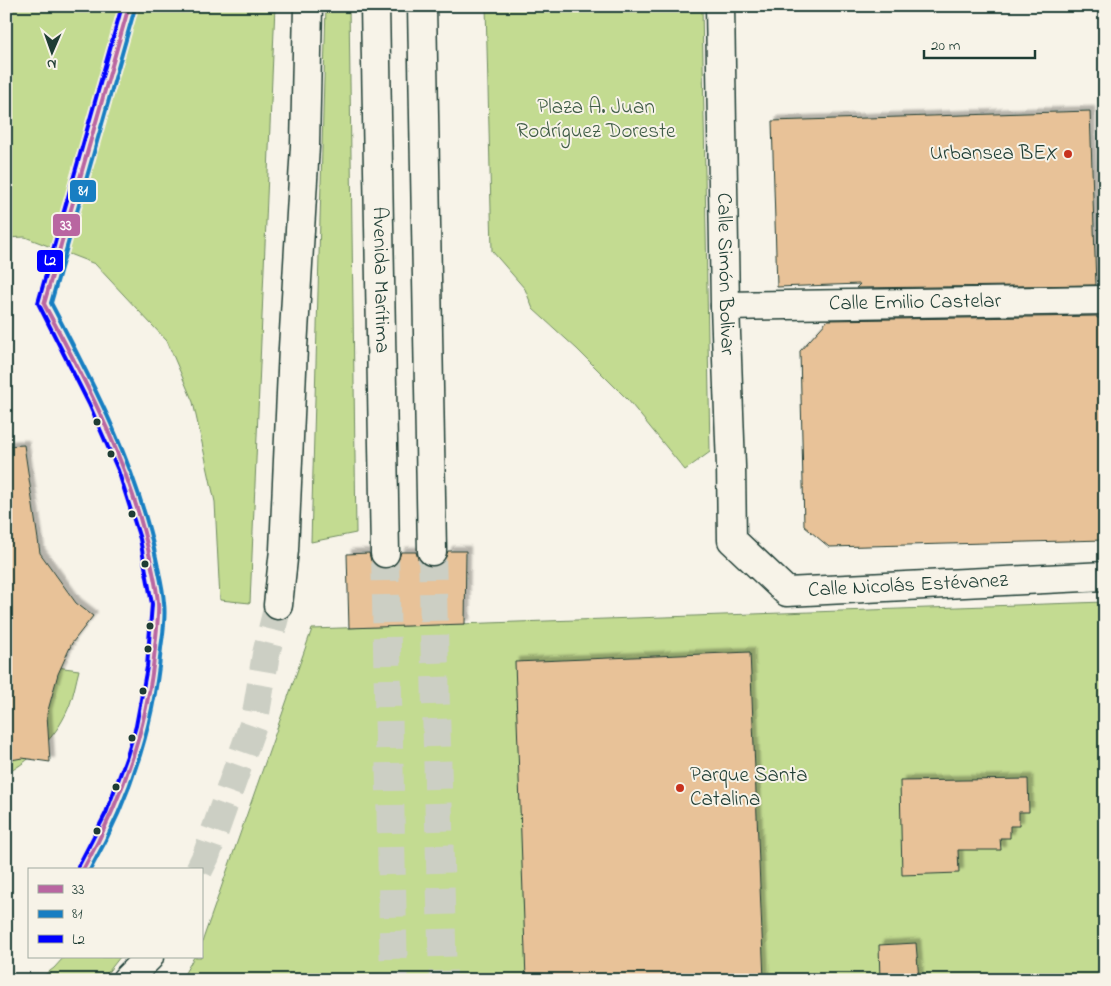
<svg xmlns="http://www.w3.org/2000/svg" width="1111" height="986" viewBox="0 0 1111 986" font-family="'Indie Flower',sans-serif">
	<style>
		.green { fill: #c3db91; stroke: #718c62 }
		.building { fill: #e8c298; stroke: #1f3d34; filter: url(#shadow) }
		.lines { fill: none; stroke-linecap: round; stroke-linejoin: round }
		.minor-tunnel { stroke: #cccfc4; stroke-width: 28; stroke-dasharray: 28 14; stroke-linecap: butt }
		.highway-tunnel { stroke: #cccfc4; stroke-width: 28; stroke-dasharray: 28 14; stroke-linecap: butt }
		.minor-casing { stroke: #1f3d34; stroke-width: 31 }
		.highway-casing { stroke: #1f3d34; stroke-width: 31 }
		.minor { stroke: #f7f3e8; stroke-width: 28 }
		.highway { stroke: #f7f3e8; stroke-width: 28 }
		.bus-1-casing { stroke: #f7f3e8; stroke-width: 8 }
		.bus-2-casing { stroke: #f7f3e8; stroke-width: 8 }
		.bus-3-casing { stroke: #f7f3e8; stroke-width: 8 }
		.bus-1 { stroke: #b966a1; stroke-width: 4 }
		.bus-2 { stroke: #187ec2; stroke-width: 4 }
		.bus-3 { stroke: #00f; stroke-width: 4 }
		.poi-dot { fill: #c8321e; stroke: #f7f3e8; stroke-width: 2 }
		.bus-dot { fill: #1f3d34; stroke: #f7f3e8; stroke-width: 2 }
		.labels { text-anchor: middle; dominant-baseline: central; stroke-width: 4; stroke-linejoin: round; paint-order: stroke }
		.park-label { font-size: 21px; fill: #405d47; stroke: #f7f3e8 }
		.poi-label { font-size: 21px; fill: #1f3d34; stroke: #f7f3e8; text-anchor: end }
		.street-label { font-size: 21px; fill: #1f3d34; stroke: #f7f3e8 }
		.line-badge { stroke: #f7f3e8; stroke-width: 2 }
		.badge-label { font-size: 14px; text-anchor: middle; font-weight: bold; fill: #fff }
	</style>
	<defs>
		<filter id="shadow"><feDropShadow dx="4.5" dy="-4.5" stdDeviation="1" flood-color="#0004"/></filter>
	</defs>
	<rect width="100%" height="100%" fill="#f7f3e8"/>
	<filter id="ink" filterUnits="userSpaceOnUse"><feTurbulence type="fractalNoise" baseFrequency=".02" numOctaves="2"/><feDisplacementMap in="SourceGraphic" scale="10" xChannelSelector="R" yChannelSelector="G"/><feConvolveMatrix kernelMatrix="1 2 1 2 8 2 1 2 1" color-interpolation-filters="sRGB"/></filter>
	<g filter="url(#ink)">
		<!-- green -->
		<g class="green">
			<path d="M6,6H275L250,603L220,600L215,502L193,402L167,341L95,264L25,237L6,238Z"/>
			<path d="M326,6H349L356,533L311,542Z"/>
			<path d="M486,6H702L710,452L685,470L628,400L577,349L533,309L525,289L492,251Z"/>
			<path d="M1105,602V980H181L194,957H201V945L312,629Z"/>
			<path d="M49,666L79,670C76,681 74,693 70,704C58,736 35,757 6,774V740Z"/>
			<path d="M64,957H120L102,980H38L54,968Z"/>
		</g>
		<!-- building -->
		<g class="building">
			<path d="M1090,111L1096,285L856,288L860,284L777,287L772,121Z"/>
			<path d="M1097,316V318H1105V540L829,547L804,526L800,351L828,320Z"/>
			<path d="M24,445L40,553L76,603L93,616L72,643L58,674L47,714L50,762L22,758L6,761V446Z"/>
			<path d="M448,551H466L465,624L349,628L347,554L369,553L371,561L377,566L386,569L393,567L398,561L401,552H416L418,559L424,564L433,567L440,565L445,559Z"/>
			<path d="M750,652L764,980H526L515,662Z"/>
			<path d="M1028,779L1029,812H1019V826H1010V838H1000L1001,850H958L959,873L902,875L900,781Z"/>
			<path d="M916,943L919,980H880L879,945Z"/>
		</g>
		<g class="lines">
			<!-- minor-tunnel -->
			<path class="minor-tunnel" d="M199,870L206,856L255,719L266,654L278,605"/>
			<!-- highway-tunnel -->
			<g class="highway-tunnel">
				<path d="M432,551L443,980"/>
				<path d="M385,553L394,980"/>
			</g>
			<!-- minor casing -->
			<g class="minor-casing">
				<g id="minor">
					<path id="s1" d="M720,6L725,306L731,466L732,540L787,592L1105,576"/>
					<path id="s2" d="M725,306L1105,300"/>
					<path d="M126,980L149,957"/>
				</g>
			</g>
			<!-- highway casing -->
			<g class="highway-casing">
				<g id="highway">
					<path id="s3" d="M375,6L385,553"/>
					<path d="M422,6L432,551"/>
					<path d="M278,605L284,550L293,348L305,146L308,6"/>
				</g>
			</g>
			<!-- minor -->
			<use href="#minor" class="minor"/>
			<!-- highway -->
			<use href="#highway" class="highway"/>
			<!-- bus-1 casing -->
			<g class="bus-1-casing">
				<path id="bus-1" d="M83,870C122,800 148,728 155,648C156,633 159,618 158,603C157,588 153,573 150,558C131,467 88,385 44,304L129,6"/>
			</g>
			<!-- bus-2 casing -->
			<g class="bus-2-casing">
				<path id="bus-2" d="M90,870C129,801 154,727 161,648C163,633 166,618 164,603C163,587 159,573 156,558C137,467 94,385 51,303L135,8"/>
			</g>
			<!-- bus-3 casing -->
			<g class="bus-3-casing">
				<path id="bus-3" d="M78,867L106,813L127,756L136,726L147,667L152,604L140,539L118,470L89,404L38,303L122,6"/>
			</g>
			<!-- bus-1 -->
			<use href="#bus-1" class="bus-1"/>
			<!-- bus-2 -->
			<use href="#bus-2" class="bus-2"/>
			<!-- bus-3 -->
			<use href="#bus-3" class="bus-3"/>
		</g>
	</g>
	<!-- markers -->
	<g class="poi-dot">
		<circle cx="1068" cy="154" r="5"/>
		<circle cx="680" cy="788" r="5"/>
	</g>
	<g class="bus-dot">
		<circle cx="97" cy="422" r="4.5"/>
		<circle cx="111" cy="454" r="4.5"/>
		<circle cx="132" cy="514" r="4.5"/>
		<circle cx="145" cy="564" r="4.5"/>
		<circle cx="150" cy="626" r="4.5"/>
		<circle cx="148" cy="649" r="4.5"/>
		<circle cx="143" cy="691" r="4.5"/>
		<circle cx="132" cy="738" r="4.5"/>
		<circle cx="116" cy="787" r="4.5"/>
		<circle cx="97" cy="831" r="4.5"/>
	</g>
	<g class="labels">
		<!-- park labels -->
		<g class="park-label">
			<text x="596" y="108">Plaza A. Juan<tspan x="596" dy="24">Rodríguez Doreste</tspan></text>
		</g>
		<!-- poi labels -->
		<g class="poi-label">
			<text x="1058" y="154">Urbansea BEX</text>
			<text x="690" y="776" text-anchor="start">Parque Santa<tspan x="690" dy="24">Catalina</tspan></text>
		</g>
		<!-- street labels -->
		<g class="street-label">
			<text stroke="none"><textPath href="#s1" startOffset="268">Calle Simón Bolivar</textPath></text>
			<text stroke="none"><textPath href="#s3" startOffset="274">Avenida Marítima</textPath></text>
			<text stroke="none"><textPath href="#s2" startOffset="190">Calle Emilio Castelar</textPath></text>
			<text stroke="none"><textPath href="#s1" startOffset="731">Calle Nicolás Estévanez</textPath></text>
		</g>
	</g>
	<g class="line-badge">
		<rect x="69" y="179" width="28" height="24" rx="5" fill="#187ec2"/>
		<rect x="52" y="213" width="29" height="24" rx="5" fill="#b966a1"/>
		<rect x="36" y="249" width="28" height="24" rx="5" fill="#00f"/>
	</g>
	<g class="badge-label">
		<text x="83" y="195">81</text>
		<text x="66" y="230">33</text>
		<text x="50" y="265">L2</text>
	</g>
	<!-- margin -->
	<rect width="1111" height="986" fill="none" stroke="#f7f3e8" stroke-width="25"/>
	<rect x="12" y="12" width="1086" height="961" fill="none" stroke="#1f3d34" stroke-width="2" filter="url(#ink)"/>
	<!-- legend -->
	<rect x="28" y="868" width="175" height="90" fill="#f7f3e8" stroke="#a1aaa0"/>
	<rect x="38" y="885" width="25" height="8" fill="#b966a1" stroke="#a1aaa0"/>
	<text x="72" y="894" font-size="15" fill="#1f3d34">33</text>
	<rect x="38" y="910" width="25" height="8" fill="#187ec2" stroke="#a1aaa0"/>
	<text x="72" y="918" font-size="15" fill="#1f3d34">81</text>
	<rect x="38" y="935" width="25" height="8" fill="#0000ff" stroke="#a1aaa0"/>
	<text x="72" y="944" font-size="15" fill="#1f3d34">L2</text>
	<!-- north arrow -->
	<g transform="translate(52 52) rotate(182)" stroke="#f7f3e8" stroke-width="4" paint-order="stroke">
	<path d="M0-4L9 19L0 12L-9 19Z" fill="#1f3d34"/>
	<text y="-8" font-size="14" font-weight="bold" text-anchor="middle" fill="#1f3d34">N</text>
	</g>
	<!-- scale -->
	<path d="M924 50v8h111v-8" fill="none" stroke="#1f3d34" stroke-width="2.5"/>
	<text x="931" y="50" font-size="15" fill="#1f3d34" stroke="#f7f3e8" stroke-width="4" paint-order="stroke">20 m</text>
</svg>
